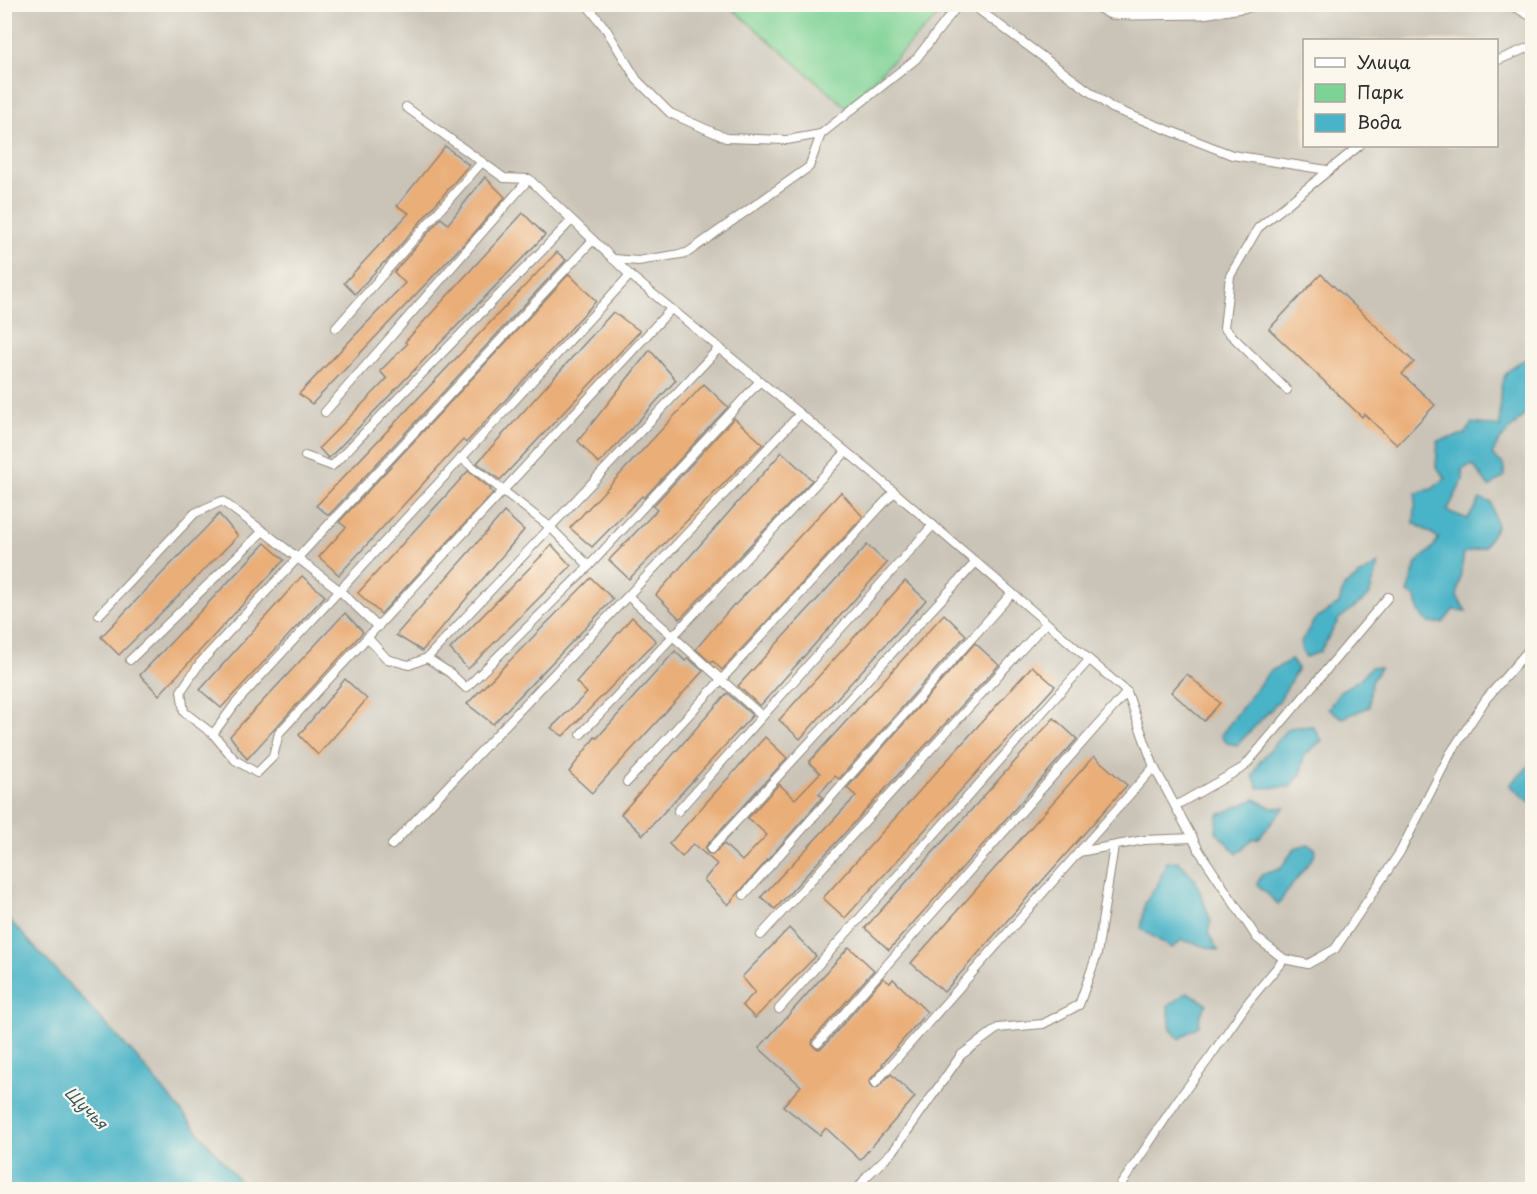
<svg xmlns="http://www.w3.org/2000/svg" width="1537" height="1194" viewBox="0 0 1537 1194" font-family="'Playpen Sans',sans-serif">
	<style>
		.industrial { fill: #c9c3b8; fill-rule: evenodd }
		.green { fill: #7dd295; stroke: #547e60; stroke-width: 1.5 }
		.water { fill: #49b3c7; stroke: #3a6f79; stroke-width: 1.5 }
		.building { fill: #eaae78 }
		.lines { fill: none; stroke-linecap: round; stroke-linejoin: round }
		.service-casing { stroke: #90877a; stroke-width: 10 }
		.minor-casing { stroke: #90877a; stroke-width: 17 }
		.service { stroke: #fff; stroke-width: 8 }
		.minor { stroke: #fff; stroke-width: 15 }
		.labels { text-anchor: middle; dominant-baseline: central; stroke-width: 4.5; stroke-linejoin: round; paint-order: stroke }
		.water-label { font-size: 16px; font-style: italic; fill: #365b62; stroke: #fbf7ec }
	</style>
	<rect width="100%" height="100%" fill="#fbf7ec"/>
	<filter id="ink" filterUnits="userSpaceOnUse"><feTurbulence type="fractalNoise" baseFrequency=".0167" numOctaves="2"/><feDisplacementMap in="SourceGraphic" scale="12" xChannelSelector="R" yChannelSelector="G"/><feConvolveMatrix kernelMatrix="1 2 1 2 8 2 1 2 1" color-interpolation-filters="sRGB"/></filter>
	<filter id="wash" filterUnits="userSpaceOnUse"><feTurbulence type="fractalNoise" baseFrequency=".008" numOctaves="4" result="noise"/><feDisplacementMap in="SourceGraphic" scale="24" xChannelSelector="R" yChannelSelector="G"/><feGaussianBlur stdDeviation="1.35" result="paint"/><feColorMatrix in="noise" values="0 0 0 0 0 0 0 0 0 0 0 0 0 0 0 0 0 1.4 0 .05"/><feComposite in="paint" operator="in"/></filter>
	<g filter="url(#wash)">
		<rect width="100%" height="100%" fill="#f4e3c9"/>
		<!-- industrial -->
		<path class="industrial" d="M5,5H1532V1189L5,1190ZM1304,40H1496V146H1304Z"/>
		<!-- green -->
		<path class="green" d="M728,5H949L846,107Z"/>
		<!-- water -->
		<g class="water">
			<path d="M1532,357V407L1499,441L1492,455L1503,464L1505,476L1489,487L1473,465L1462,469L1463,480L1447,511L1468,519L1480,499L1491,502L1497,526L1484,547L1464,553L1457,597L1466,611L1453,610L1443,623H1429L1419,612L1416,597L1408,593L1416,563L1431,550L1439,538L1414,523L1416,493L1432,489L1446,478L1436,467L1438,441L1465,434L1472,423L1500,427C1501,392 1493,370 1532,357Z"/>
			<path d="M1379,563L1369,596L1339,619L1320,652L1306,657L1302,651L1301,642L1315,619L1339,604L1344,586Z"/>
			<path d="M1291,660L1298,668L1279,701L1237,745L1227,743L1221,735L1269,672Z"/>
			<path d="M1371,667L1380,668L1371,682L1369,707L1343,718L1328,709L1340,691L1359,680Z"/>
			<path d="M1313,726L1322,740L1304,756L1301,774L1290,787L1258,788L1253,776L1259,763L1288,728Z"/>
			<path d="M1532,763V803L1522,796L1510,785Z"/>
			<path d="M1255,799L1272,808L1285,807L1259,838L1252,839L1237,854L1216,832L1218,815Z"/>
			<path d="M1308,844L1316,849L1314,856L1278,904L1257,884L1262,874L1280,869L1295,848Z"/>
			<path d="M1178,861L1195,879L1211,921L1208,933L1218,950L1182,940L1172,948L1141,929L1145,903L1159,882L1166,862Z"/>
			<path d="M4,914L136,1057L246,1189H5Z"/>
			<path d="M1187,992L1207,1004L1200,1015L1199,1025L1179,1039L1171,1029L1168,1006Z"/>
		</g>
		<g id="blocks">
			<!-- building -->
			<g class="building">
				<path d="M445,146L469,165L385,263L384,262L355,294L344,283L409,213L397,206Z"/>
				<path d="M485,177L505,197L475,232L312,404L299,394L405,283L394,272L441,218L448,224Z"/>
				<path d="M523,213L545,235L329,458H328L319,448L387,379L380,371L407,344L405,342Z"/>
				<path d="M557,252L566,260L329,515L316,506Z"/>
				<path d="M569,274L596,301L466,443L463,440L339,575L319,557L346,527L339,522Z"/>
				<path d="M1321,274L1414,362L1402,374L1435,405L1397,445L1364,414L1362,417L1269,329Z"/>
				<path d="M613,312L640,331L500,480L477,463Z"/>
				<path d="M650,350L676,380L599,464L578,441Z"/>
				<path d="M704,384L728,407L644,498L642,496L592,547L570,528Z"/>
				<path d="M734,418L763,444L629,579L609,560L657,510L653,506Z"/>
				<path d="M782,452L812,480L680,619L656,595Z"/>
				<path d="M468,471L491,489L490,490L493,493L381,614L358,593Z"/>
				<path d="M841,492L863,517L722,670L713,661L711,663L696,649L734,604L735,605Z"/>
				<path d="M504,512L524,530L422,651L396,635Z"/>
				<path d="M219,514L238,536L119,655L101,637Z"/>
				<path d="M265,543L284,560L159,695L140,675Z"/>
				<path d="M552,545L571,566L468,669L450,649Z"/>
				<path d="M867,545L887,563L760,706L738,686Z"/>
				<path d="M302,576L325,596L221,708L200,690Z"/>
				<path d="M591,578L613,599L493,724L467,704Z"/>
				<path d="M905,581L926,600L800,739L779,720Z"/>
				<path d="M345,613L363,632L247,759L230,736Z"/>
				<path d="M944,614L966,635L839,779L835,776L819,794L823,797L728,905L704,880L717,864L693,844L682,857L669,844L765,737L787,758L707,845L705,848L707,853L712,855L724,844L742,861L767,835L748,818L779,784L795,799L820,773L809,762Z"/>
				<path d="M632,617L656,641L563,736L551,728L587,693L576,682Z"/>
				<path d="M975,643L999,665L775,909L761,897L856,796L847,788Z"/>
				<path d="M675,651L685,661L688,658L703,671L592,793L569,772L595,737L597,738Z"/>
				<path d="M1032,666L1055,686L845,918L823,898Z"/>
				<path d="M1187,674L1220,703L1204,721L1171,692Z"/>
				<path d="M345,679L367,699L318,755L299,735Z"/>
				<path d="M727,693L752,715L750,717H751L643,835L621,814Z"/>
				<path d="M1054,718L1077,739L889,950L865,928Z"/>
				<path d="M1094,756L1127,785L944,992L911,963Z"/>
				<path d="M789,928L816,956L755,1018L742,1005L755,992L742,977Z"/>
				<path d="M849,947L874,970L813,1039L812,1044L815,1048L819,1049L823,1047L883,978L890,983L893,979L927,1012L882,1064L883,1065L869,1081L870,1085L872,1088H877L891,1074L915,1097L860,1160L826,1128L820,1135L783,1106L801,1086L759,1048Z"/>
			</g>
		</g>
	</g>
	<g filter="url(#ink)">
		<use href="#blocks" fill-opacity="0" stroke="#90877a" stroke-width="1.5"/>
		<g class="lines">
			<!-- service casing -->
			<g class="service-casing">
				<g id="service">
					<path d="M586,4L606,29L637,80L670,113L726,138L787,140L821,134"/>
					<path d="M971,4L1112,108L1232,155L1327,170"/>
					<path d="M1496,61L1532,46"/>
					<path d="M406,107L504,178L529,179L630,275L870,471L1127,692L1154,767L1200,852L1257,938L1284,959L1308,964L1335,949L1400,852L1450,754L1486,699L1532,646"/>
					<path d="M593,240L200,663L181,691L184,712L213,734L235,704L630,275"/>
					<path d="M613,259L638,261L687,253L809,167L821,134L916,59L959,4"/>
					<path d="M336,328L482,162"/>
					<path d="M1287,390L1224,328L1230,276L1258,228L1359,146"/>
					<path d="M325,412L529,179"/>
					<path d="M305,456L332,466L572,220"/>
					<path d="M461,458L550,527L589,566"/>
					<path d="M628,596L762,716"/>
					<path d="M99,615L195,513L222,501L263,531"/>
					<path d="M368,638L387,659L409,665L427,658L450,673L466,688L589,566L760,381"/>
					<path d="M427,658L719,348"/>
					<path d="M130,660L263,531L339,590L378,627"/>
					<path d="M213,734L235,760L257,773L273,757L279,733L671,309"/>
					<path d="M581,734L846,452"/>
					<path d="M627,782L894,492"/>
					<path d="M1175,806L1244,767L1388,597"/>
					<path d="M678,811L933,525"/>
					<path d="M392,845L800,414"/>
					<path d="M711,849L976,562"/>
					<path d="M1079,852L1144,840L1193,838"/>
					<path d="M744,895L1012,593"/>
					<path d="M761,935L1046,623"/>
					<path d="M779,1009L1089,660"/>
					<path d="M818,1043L1127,692"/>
					<path d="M875,1083L1154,767"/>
					<path d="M857,1190L867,1176L894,1150L961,1055L998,1028L1043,1024L1079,1005L1097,954L1114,846"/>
					<path d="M1117,1190L1131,1170L1177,1101L1208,1060L1249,1001L1284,959"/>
				</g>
			</g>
			<!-- minor casing -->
			<g class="minor-casing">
				<g id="minor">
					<path d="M1098,4L1111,11L1133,12L1202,11L1248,4"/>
					<path d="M1517,4L1532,13"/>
				</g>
			</g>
			<!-- service -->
			<use href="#service" class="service"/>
			<!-- minor -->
			<use href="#minor" class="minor"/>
		</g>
	</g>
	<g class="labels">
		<!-- water labels -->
		<g class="water-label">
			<text transform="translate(87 1107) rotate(45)">Щучья</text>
		</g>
	</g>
	<!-- margin -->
	<rect width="1537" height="1194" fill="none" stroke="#fbf7ec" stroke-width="24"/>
	<!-- legend -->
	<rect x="1303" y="39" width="195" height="108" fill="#fbf7ec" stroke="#a8a59f" stroke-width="1.5"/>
	<rect x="1315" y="58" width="30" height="9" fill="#ffffff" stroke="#a8a59f" stroke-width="1.5"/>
	<text x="1357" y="69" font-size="18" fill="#2b2b2b">Улица</text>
	<rect x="1315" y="84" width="30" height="18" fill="#7dd295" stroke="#a8a59f" stroke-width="1.5"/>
	<text x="1357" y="99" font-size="18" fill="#2b2b2b">Парк</text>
	<rect x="1315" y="114" width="30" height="18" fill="#49b3c7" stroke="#a8a59f" stroke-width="1.5"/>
	<text x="1357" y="129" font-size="18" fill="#2b2b2b">Вода</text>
</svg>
